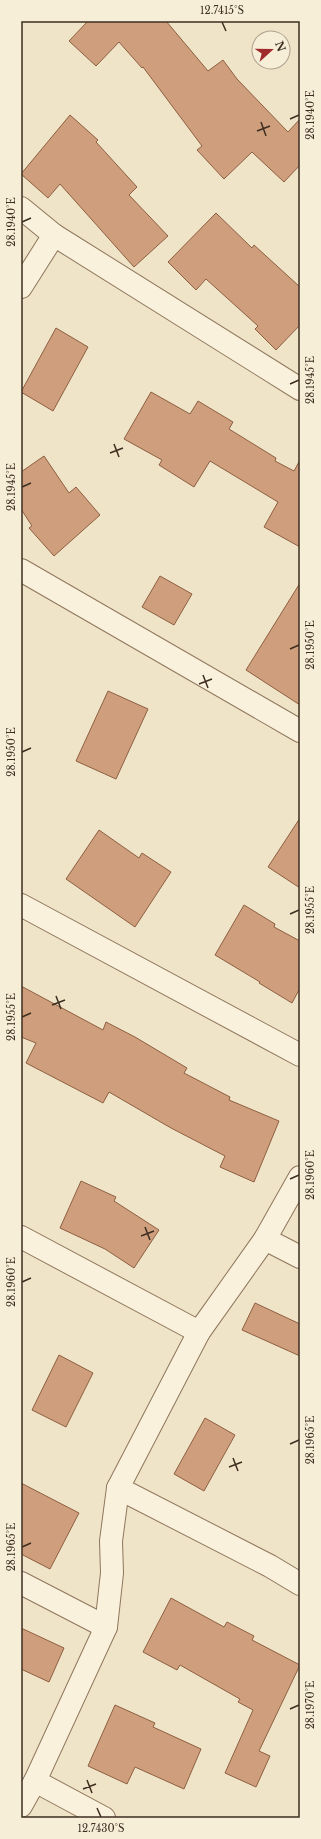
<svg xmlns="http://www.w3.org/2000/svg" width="321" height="1839" viewBox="0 0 321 1839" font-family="'Libre Baskerville',serif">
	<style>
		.building { fill: #cf9f7d; stroke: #8d5f41 }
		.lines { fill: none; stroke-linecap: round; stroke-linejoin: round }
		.minor-casing { stroke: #8d765c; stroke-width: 24 }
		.minor { stroke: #faf1dc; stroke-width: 22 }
		.ticks { fill: none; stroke: #3d2e20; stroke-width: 1.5 }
		.neatline { fill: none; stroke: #3d2e20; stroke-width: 1.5 }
		.ticks-label { font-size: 10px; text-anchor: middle; fill: #3d2e20 }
	</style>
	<rect width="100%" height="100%" fill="#f0e4c8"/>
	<!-- building -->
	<g class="building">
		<path d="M88,21H166L208,71L223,60L237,79L288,132L300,119V165L284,182L252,152L224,179L197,150L202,146L143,67L142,68L119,42L96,66L69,41Z"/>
		<path d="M70,115L98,140L96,142L137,187L129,195L168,236L134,267L60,184L48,198L21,174Z"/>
		<path d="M216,213L252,248L254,245L300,287V325L276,350L255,329L258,326L206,279L196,290L168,262Z"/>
		<path d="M56,328L88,347L53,411L21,392Z"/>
		<path d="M151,392L190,414L198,401L233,422L229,429L276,458L275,461L294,471L300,460V547L264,527L278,502L210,461L194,487L159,465L162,460L124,439Z"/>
		<path d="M44,456L69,493L76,487L100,515L54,556L29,528L32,526L21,509V472Z"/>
		<path d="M160,576L192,594L174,625L142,607Z"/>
		<path d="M300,583V705L246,670Z"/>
		<path d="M108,691L148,709L116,779L76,761Z"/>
		<path d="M300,818V888L268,867Z"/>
		<path d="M99,830L139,858L142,853L171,872L135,927L66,879Z"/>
		<path d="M244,905L275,924L274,927L300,941V988L292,1003L259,983L260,982L215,955Z"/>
		<path d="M21,986L103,1030L106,1022L135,1037L187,1068L184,1073L230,1097L229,1100L279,1121L254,1182L220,1167L225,1156L171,1128L109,1092L103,1103L26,1063L36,1043L21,1037Z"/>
		<path d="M81,1181L116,1197L114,1201L159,1230L134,1268L105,1249L60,1228Z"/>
		<path d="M255,1303L300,1324V1356L242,1330Z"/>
		<path d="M59,1355L93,1373L66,1427L32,1410Z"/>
		<path d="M205,1418L235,1435L204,1491L174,1474Z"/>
		<path d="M21,1483L79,1513L50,1569L21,1554Z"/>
		<path d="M171,1598L224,1627L227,1622L254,1636L252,1640L300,1665L259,1751L270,1756L256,1787L225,1773L253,1710L238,1702L240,1699L180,1665L177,1670L143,1652Z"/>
		<path d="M21,1628L64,1648L49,1682L21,1669Z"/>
		<path d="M115,1705L155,1723L153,1727L201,1749L184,1789L135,1767L127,1784L88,1766Z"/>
	</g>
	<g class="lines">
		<!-- minor casing -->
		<g class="minor-casing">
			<g id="minor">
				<path d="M21,208L54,235L300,389"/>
				<path d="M21,287L54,235"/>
				<path d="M21,570L300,731"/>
				<path d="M21,905L300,1055"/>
				<path d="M21,1237L199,1332"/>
				<path d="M265,1239L300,1257"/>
				<path d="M118,1488L270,1566L300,1584"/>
				<path d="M21,1583L106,1627"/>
				<path d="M35,1781L104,1818"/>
				<path d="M21,1806L35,1781L106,1627L112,1573L111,1541L118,1488L199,1332L265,1239L300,1177"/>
			</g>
		</g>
		<!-- minor -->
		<use href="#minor" class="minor"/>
	</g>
	<!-- ticks -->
	<path class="ticks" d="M222,22L226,31M290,119L299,115M261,122L266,136M257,131L270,126M22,222L31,218M290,384L299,380M114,444L119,457M110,453L123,448M22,487L31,483M290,649L299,645M203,675L208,688M199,684L212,679M22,752L31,748M290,914L299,910M56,996L61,1009M52,1005L65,1000M22,1017L31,1013M290,1179L299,1175M145,1227L150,1240M141,1236L154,1231M22,1282L31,1278M290,1444L299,1440M233,1458L238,1471M229,1467L242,1462M22,1547L31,1543M290,1709L299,1705M87,1780L92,1793M83,1789L96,1784M97,1808L101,1817"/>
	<!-- border -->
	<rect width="321" height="1839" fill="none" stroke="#f7eed8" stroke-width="44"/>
	<!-- north arrow -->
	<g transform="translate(271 50) rotate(69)"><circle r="19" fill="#f7eed8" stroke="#ada18e"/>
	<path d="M0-3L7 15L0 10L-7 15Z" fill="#9e2a2b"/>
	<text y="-6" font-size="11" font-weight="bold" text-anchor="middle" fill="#3d2e20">N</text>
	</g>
	<rect x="22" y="22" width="277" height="1795" class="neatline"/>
	<g class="ticks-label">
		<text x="222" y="14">12.7415°S</text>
		<text transform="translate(310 115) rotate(-90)" y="4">28.1940°E</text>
		<text transform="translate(11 222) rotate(-90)" y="4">28.1940°E</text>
		<text transform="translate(310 380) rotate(-90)" y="4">28.1945°E</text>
		<text transform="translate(11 487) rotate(-90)" y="4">28.1945°E</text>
		<text transform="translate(310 645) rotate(-90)" y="4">28.1950°E</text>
		<text transform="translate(11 752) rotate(-90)" y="4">28.1950°E</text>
		<text transform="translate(310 910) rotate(-90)" y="4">28.1955°E</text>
		<text transform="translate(11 1017) rotate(-90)" y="4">28.1955°E</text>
		<text transform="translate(310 1175) rotate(-90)" y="4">28.1960°E</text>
		<text transform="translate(11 1282) rotate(-90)" y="4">28.1960°E</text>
		<text transform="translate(310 1440) rotate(-90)" y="4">28.1965°E</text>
		<text transform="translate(11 1547) rotate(-90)" y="4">28.1965°E</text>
		<text transform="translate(310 1705) rotate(-90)" y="4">28.1970°E</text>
		<text x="101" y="1832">12.7430°S</text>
	</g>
</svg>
